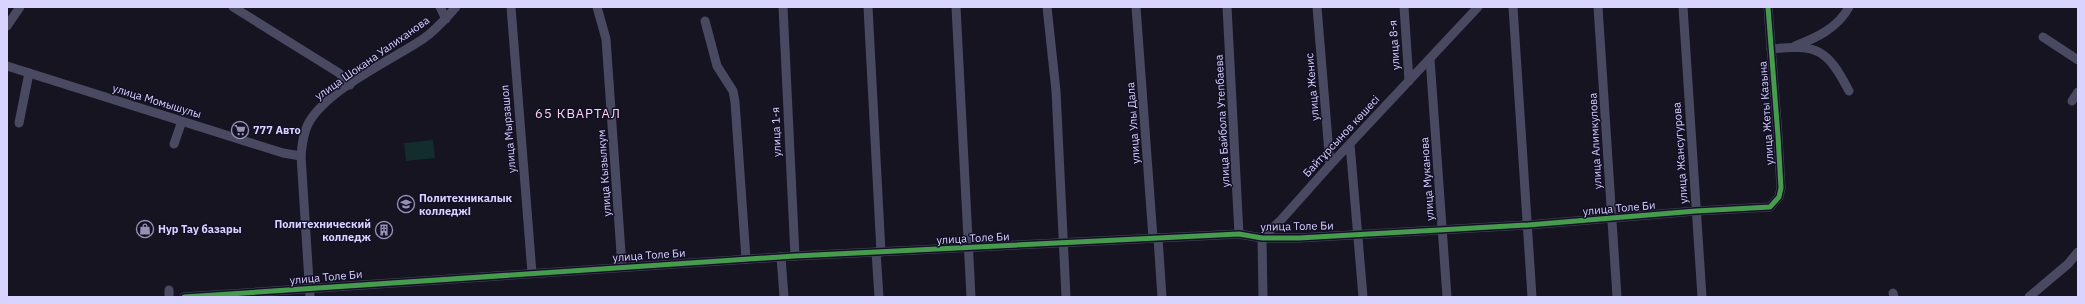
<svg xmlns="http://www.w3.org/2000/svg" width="2085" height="304" viewBox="0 0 2085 304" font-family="'IBM Plex Sans',sans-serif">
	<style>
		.green { fill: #132c2d }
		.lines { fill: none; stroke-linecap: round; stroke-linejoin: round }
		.street { stroke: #4a4962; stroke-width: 9 }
		.cycleway-casing { stroke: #130f26; stroke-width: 8 }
		.cycleway { stroke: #469c4c; stroke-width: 5 }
		.labels { text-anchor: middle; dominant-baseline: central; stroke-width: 3; stroke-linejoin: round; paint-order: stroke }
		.street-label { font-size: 11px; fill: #d9d4ff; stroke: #130f26 }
		.poi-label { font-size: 11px; font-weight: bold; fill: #d9d4ff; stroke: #130f26; text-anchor: start }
		.quarter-label { font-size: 13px; letter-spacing: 1px; fill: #ffd6f0; stroke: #130f26 }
	</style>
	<rect width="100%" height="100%" fill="#161421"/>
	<!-- green -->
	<path class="green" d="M433,140L435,158L406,161L404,143Z"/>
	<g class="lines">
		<!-- street -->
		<g class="street">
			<path d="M233,7L339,73L350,85"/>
			<path d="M440,7L446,19"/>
			<path d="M511,7L532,273"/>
			<path d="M597,7L606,39L622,267"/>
			<path d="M783,7L795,256"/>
			<path d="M868,7L881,252"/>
			<path d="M956,7L971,297"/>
			<path d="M1047,7L1056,91L1066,297"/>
			<path d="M1136,7L1153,238"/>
			<path d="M1227,7L1239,234"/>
			<path d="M1317,7L1330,165"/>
			<path d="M1404,7L1409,81"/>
			<path d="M1513,7L1532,297"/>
			<path d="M1598,7L1617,297"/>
			<path d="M1683,7L1702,297"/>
			<path d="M705,21L717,66L733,91L735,102L746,259"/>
			<path d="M7,26L20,7"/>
			<path d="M2043,37L2078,60"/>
			<path d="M1795,46C1816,38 1838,28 1849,7"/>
			<path d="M1771,49C1818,44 1827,49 1849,91"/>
			<path d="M1430,59L1447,297"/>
			<path d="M7,66L283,153L301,156"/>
			<path d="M2072,101L2078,92"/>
			<path d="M19,123L29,73"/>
			<path d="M174,144L182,121"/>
			<path d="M1350,144L1363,297"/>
			<path d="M1158,238L1162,297"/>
			<path d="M876,252L879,297"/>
			<path d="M781,257L784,297"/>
			<path d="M169,290V297"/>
			<path d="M1893,293L1894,297"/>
			<path d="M184,297L795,256L1239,234L1262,238H1299L1528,225L1696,211L1770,207L1779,197L1781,188L1778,136L1768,7"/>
			<path d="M310,297L301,156C302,145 303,134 308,124C327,89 390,61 423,39C436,30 445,19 456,7"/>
			<path d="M1263,297L1262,238L1281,220L1330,165L1478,7"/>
			<path d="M2029,297L2068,264L2078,252"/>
		</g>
		<!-- cycleway casing -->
		<g class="cycleway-casing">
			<path id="cycleway" d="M184,297L795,256L1239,234L1262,238H1299L1528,225L1696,211L1770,207L1779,197L1781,188L1778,136L1768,7"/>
		</g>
		<!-- cycleway -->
		<use href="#cycleway" class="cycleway"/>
	</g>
	<!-- icons -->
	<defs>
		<g id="supermarket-ring" transform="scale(0.9)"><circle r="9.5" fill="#130f26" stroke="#9591b1" stroke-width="1.5"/><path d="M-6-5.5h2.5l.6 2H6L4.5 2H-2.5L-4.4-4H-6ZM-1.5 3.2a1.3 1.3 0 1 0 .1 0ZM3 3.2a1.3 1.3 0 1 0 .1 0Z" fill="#9591b1"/></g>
		<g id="university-ring" transform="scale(0.9)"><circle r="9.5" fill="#130f26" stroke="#9591b1" stroke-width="1.5"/><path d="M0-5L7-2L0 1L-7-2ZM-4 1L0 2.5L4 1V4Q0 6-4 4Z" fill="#9591b1"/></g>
		<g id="shop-ring" transform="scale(0.9)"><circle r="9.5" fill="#130f26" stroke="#9591b1" stroke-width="1.5"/><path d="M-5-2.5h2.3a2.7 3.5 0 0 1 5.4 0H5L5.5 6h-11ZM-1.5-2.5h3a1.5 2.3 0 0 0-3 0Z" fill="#9591b1"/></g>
		<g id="building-ring" transform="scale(0.9)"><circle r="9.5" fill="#130f26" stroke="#9591b1" stroke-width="1.5"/><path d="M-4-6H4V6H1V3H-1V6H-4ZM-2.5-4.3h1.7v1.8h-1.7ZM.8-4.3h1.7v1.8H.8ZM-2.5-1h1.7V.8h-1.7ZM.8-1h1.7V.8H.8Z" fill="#9591b1"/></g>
	</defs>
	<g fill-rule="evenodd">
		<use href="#supermarket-ring" x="240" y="130"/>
		<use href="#university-ring" x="406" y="204"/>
		<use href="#shop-ring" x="145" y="229"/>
		<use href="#building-ring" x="384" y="230"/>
	</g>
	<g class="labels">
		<!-- street labels -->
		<g class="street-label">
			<text transform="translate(1394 45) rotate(-94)">улица 8-я</text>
			<text transform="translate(372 58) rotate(-35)">улица Шокана Уалиханова</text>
			<text transform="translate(1312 87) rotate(-95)">улица Женис</text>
			<text transform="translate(157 101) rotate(17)">улица Момышулы</text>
			<text transform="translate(1766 113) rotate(-94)">улица Жеты Казына</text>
			<text transform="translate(1222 121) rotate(-93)">улица Байбола Утепбаева</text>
			<text transform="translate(1133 123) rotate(-94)">улица Улы Дала</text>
			<text transform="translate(508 129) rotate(-95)">улица Мырзашол</text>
			<text transform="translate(776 132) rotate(-92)">улица 1-я</text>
			<text transform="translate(1341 136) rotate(-47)">Байтұрсынов көшесі</text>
			<text transform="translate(1595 141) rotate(-93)">улица Алимкулова</text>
			<text transform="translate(1680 153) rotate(-94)">улица Жансугурова</text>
			<text transform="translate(604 173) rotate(-94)">улица Кызылкум</text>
			<text transform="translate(1427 179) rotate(-94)">улица Муканова</text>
			<text transform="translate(1619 208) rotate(-5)">улица Толе Би</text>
			<text transform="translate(1297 226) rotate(-1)">улица Толе Би</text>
			<text transform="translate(973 238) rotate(-3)">улица Толе Би</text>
			<text transform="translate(649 255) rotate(-4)">улица Толе Би</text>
			<text transform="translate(326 277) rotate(-5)">улица Толе Би</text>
		</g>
		<!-- poi labels -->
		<g class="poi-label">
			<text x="253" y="130">777 Авто</text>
			<text x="419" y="198">Политехникалык<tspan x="419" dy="13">колледжі</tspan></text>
			<text x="371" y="224" text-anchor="end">Политехнический<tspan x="371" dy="13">колледж</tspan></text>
			<text x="158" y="229">Нур Тау базары</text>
		</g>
		<!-- quarter labels -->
		<g class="quarter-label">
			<text x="578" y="113">65 КВАРТАЛ</text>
		</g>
	</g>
	<!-- border -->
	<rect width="2085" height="304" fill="none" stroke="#d9d4ff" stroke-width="16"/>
</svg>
